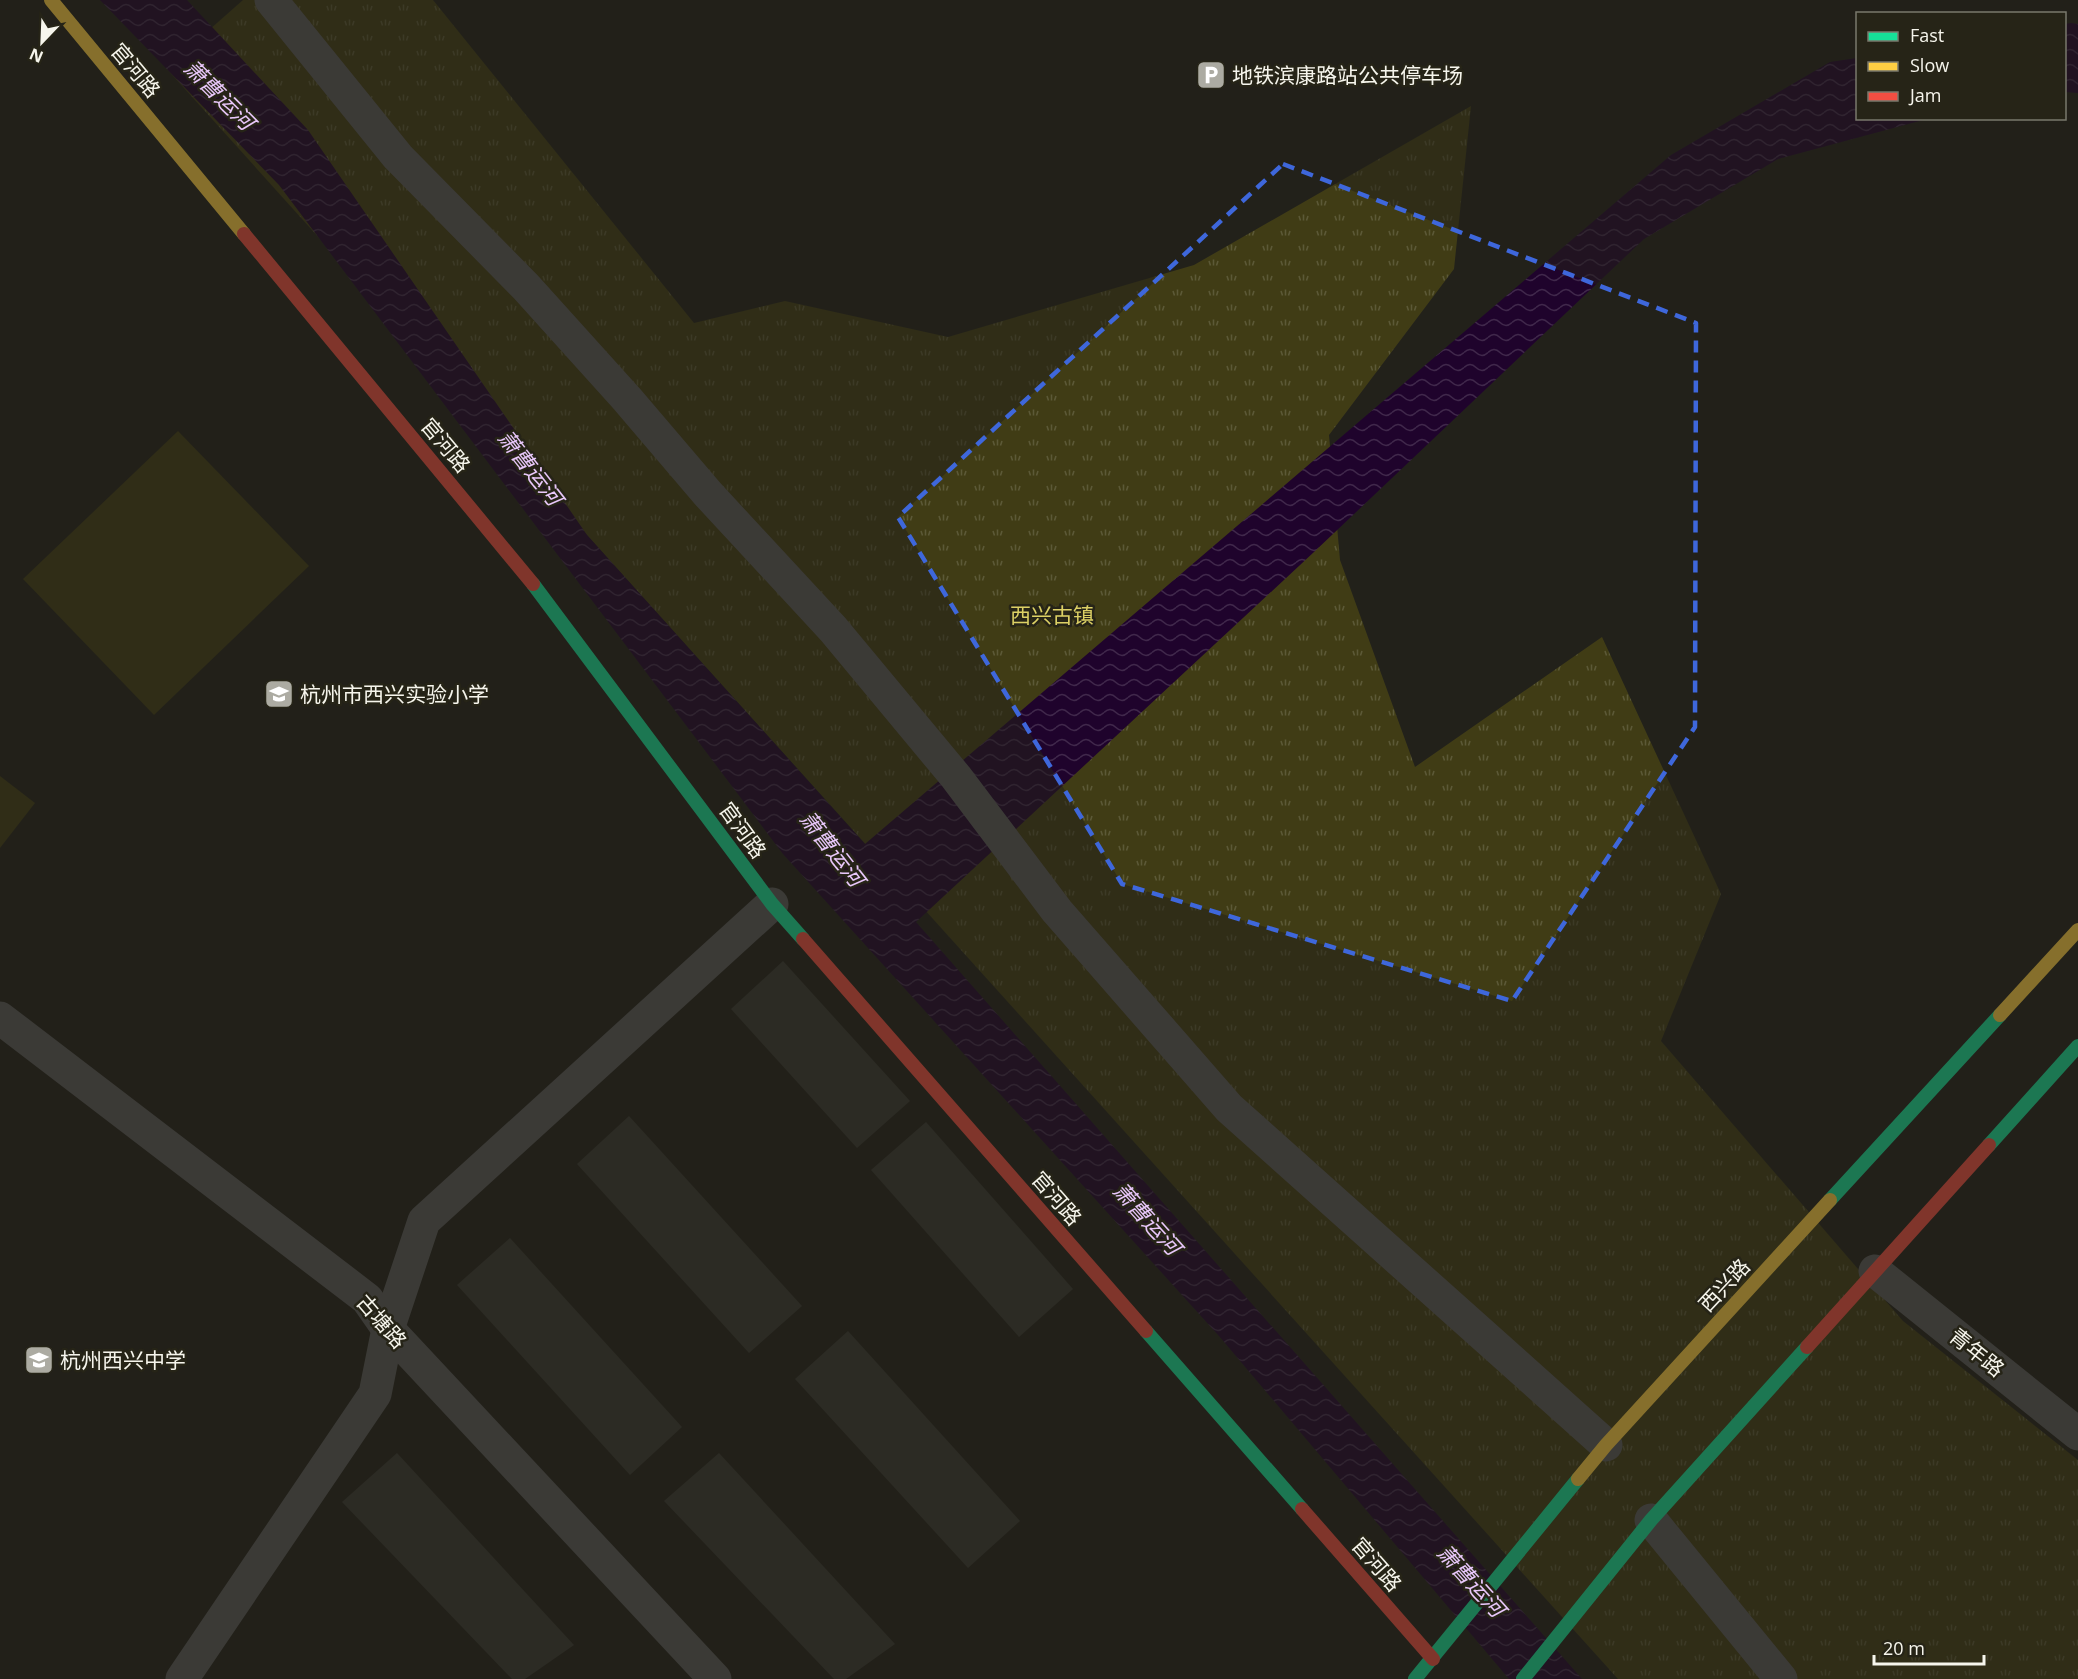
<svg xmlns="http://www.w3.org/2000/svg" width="2078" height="1679" viewBox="0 0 2078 1679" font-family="'Open Sans','Noto Sans SC',sans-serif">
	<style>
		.park { fill: url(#park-tufts) }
		.pitch { fill: #403c15 }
		.water { fill: url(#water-waves) }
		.building { fill: #393832 }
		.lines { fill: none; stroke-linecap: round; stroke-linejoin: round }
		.street { stroke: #5a595a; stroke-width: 33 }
		.fast { stroke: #16e098; stroke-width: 14 }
		.slow { stroke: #ffcf43; stroke-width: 14 }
		.jam { stroke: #f24e42; stroke-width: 14 }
		.marked { fill: none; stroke: #3e67db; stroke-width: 4.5; stroke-dasharray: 12 8; stroke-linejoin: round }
		.labels { text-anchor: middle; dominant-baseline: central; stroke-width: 5; stroke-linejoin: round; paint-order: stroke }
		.street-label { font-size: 21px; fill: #f6f5ec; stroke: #262417 }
		.poi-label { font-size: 21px; fill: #f6f5ec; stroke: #262417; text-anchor: start }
		.park-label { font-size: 21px; fill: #dcd065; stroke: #262417 }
		.water-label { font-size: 22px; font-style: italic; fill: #e8c7fa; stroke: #262417 }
	</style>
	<defs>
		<pattern id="park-tufts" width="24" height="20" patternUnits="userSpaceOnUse" patternTransform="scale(1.5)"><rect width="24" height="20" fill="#403c15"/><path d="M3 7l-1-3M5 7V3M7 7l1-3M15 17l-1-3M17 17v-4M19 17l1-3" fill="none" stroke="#5c5937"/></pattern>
		<pattern id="water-waves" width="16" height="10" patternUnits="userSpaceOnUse" patternTransform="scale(1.5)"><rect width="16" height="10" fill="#1f032c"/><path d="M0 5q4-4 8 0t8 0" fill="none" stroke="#40284b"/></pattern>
	</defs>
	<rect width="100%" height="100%" fill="#22211a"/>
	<!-- park -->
	<path class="park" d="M243,0H433L694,323L785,301L948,337L1194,265L1471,106L1454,269L1329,435L1340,560L1415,767L1602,637L1721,894L1661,1041L1903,1321L2078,1460V1679H1618L166,68Z"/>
	<!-- pitch -->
	<g class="pitch">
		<path d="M178,431L309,566L154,715L23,579Z"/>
		<path d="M0,776L35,803L0,848Z"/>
	</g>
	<!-- water -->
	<g class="water">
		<path d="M100,0H187L308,130L587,535L865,844L1671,155L1830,62L1857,58L1858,118L1927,119L1778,159L1644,239L1314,552L916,922L1582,1679H1509L1219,1336L783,854L279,185Z"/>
		<path d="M2071,23L2078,24V93L2065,92V24Z"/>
	</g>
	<!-- building -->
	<g class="building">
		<path d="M783,961L910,1101L857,1148L731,1009Z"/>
		<path d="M629,1116L802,1306L749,1353L577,1164Z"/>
		<path d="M926,1122L1073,1289L1019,1337L871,1170Z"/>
		<path d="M510,1238L682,1427L630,1475L457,1285Z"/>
		<path d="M848,1331L1020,1521L968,1568L795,1379Z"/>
		<path d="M397,1453L574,1645L525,1679H512L342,1502Z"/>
		<path d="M719,1453L895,1644L846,1679H834L664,1501Z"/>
	</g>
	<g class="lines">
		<!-- street -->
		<g class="street">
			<path d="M271,0L398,157L526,287L627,399L708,494L833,629L956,777L1057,911L1229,1108L1606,1445"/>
			<path d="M0,1018L367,1299L388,1329L715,1679"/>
			<path d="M1875,1271L2078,1434"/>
			<path d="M1651,1520L1781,1679"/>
			<path d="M182,1679L375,1394L388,1329L424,1221L772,904"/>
		</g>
		<!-- fast -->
		<g class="fast">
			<path d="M533,584L772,904L803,939"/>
			<path d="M1989,1145L2078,1046"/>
			<path d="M1830,1200L2000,1015"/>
			<path d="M1146,1331L1302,1509"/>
			<path d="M1415,1679L1578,1479"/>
			<path d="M1523,1679L1651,1520L1807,1347"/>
		</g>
		<!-- slow -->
		<g class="slow">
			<path d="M51,0L244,234"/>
			<path d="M2000,1015L2078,930"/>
			<path d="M1578,1479L1606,1445L1830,1200"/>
		</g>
		<!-- jam -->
		<g class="jam">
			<path d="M244,234L533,584"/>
			<path d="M803,939L1146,1331"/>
			<path d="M1807,1347L1989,1145"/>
			<path d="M1302,1509L1433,1659"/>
		</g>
	</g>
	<!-- marked area -->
	<path d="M0 0H2078V1679H0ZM1283,164L1696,323L1695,727L1512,1001L1122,884L898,517Z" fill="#22211a" fill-opacity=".55" fill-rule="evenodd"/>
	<path class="marked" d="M1283,164L1696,323L1695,727L1512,1001L1122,884L898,517Z"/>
	<!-- icons -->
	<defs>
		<g id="parking-square" transform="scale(1.5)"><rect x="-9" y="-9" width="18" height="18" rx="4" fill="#acaba2" stroke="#262417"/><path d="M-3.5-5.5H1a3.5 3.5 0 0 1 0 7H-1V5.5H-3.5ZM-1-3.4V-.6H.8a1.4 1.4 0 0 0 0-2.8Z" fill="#fff"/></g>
		<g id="school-square" transform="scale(1.5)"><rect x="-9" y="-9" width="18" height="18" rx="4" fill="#acaba2" stroke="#262417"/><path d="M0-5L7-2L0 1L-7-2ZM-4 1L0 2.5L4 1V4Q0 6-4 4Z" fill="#fff"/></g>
	</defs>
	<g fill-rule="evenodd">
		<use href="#parking-square" x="1211" y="75"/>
		<use href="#school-square" x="279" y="694"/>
		<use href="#school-square" x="39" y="1360"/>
	</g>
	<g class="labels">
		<!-- street labels -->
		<g class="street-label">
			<text transform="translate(136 70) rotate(50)">官河路</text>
			<text transform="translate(446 445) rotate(50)">官河路</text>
			<text transform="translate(743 830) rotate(54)">官河路</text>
			<text transform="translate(1057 1198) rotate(49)">官河路</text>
			<text transform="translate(1724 1285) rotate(-47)">西兴路</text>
			<text transform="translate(382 1321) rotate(49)">古塘路</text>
			<text transform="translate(1977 1352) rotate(39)">青年路</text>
			<text transform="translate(1377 1564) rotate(49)">官河路</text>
		</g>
		<!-- poi labels -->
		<g class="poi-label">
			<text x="1232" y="75">地铁滨康路站公共停车场</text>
			<text x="300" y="694">杭州市西兴实验小学</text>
			<text x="60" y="1360">杭州西兴中学</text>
		</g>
		<!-- park labels -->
		<g class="park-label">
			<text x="1052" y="615">西兴古镇</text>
		</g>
		<!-- water labels -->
		<g class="water-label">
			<text transform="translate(220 94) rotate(45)">萧曹运河</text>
			<text transform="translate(531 467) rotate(52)">萧曹运河</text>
			<text transform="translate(833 848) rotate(52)">萧曹运河</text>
			<text transform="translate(1148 1218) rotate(48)">萧曹运河</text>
			<text transform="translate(1472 1580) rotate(48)">萧曹运河</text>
		</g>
	</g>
	<!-- legend -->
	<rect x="1856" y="12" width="210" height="108" fill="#262417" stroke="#79786c" stroke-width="1.5"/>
	<rect x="1868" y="32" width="30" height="9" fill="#16e098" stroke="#79786c" stroke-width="1.5"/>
	<text x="1910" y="42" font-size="18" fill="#f6f5ec">Fast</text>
	<rect x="1868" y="62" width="30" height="9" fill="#ffcf43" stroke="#79786c" stroke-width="1.5"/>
	<text x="1910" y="72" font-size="18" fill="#f6f5ec">Slow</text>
	<rect x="1868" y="92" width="30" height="9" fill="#f24e42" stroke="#79786c" stroke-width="1.5"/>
	<text x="1910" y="102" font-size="18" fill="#f6f5ec">Jam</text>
	<!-- north arrow -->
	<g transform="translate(42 42) rotate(203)" stroke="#262417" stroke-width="4.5" paint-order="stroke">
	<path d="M0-4.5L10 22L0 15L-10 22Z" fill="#f6f5ec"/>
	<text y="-9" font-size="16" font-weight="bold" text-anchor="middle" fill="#f6f5ec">N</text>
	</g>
	<!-- scale -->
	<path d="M1874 1655v9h110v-9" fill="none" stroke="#f6f5ec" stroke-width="3"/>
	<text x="1883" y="1655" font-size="18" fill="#f6f5ec" stroke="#262417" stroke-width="4.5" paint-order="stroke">20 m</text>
</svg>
